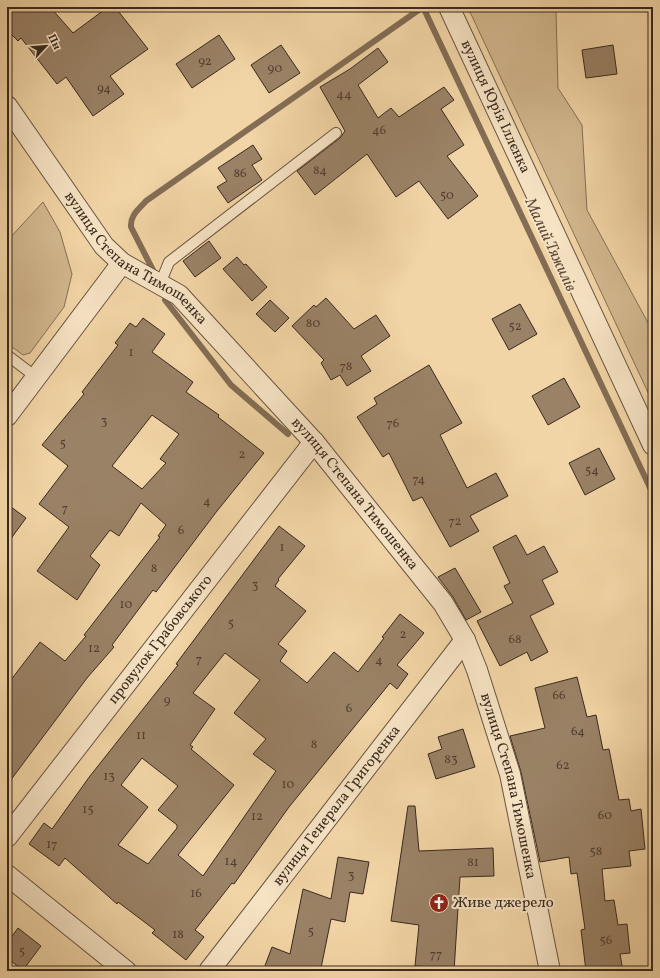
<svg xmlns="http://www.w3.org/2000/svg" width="660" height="978" viewBox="0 0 660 978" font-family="Vollkorn,serif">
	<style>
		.green { fill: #d3b88f; stroke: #867058 }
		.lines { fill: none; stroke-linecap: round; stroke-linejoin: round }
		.stream { stroke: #836d55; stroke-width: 6 }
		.building { fill: #9a8266; stroke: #3a2920; fill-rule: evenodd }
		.lane-casing { stroke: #685442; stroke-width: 12 }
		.street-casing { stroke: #685442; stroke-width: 22 }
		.lane { stroke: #f7e4c5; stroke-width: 10 }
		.street { stroke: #f7e4c5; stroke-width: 20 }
		.labels { text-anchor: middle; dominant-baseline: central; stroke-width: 4; stroke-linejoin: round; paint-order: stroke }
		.number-label { font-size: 13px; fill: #523f32 }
		.street-label { font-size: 15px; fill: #3a2920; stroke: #f7e4c5 }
		.poi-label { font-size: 15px; fill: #3a2920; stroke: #f7e4c5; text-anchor: start }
		.water-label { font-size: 16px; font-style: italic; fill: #5e4b3a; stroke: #f7e4c5 }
	</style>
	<rect width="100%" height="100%" fill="#f2d5a6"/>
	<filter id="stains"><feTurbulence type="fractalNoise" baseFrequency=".005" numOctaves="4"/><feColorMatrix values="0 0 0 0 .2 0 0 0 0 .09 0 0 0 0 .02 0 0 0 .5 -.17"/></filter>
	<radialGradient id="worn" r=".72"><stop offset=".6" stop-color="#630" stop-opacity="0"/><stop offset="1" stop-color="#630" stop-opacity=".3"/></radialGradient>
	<!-- green -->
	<g class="green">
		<path d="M423,7H653V10L556,11L558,88L582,125L587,210L653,332V403L470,12Z"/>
		<path d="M43,202L60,232L72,274L64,307L30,353L23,355L7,343V241Z"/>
	</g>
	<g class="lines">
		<!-- stream -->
		<g class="stream">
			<path d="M155,274L131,227C130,215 139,209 146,201L423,7L653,494"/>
			<path d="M165,300L231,385L288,434"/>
		</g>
	</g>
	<!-- building -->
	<g class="building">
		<path d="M7,7H50L73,33L108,7H115L148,49L110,76L124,94L93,116L66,77L57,84L21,38L18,41L7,30Z"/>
		<path d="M219,35L235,59L192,88L176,64Z"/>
		<path d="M281,45L300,73L269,93L251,65Z"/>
		<path d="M613,45L617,74L586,78L582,50Z"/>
		<path d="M378,48L388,62L358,85L378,118L391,108L399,117L444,87L454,100L441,109L464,145L447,156L478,196L448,219L419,181L396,197L367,154L315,195L297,171L340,138L345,131L320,87L350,69Z"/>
		<path d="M253,145L262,159L252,165L262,180L228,203L217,187L227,181L218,168Z"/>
		<path d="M209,241L221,258L195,277L183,261Z"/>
		<path d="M237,257L244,265L246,264L267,287L252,301L223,269Z"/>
		<path d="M326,298L354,329L376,315L390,336L361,356L371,371L347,386L340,375L331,380L321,363L324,360L292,326L314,305L316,307Z"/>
		<path d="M270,300L289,318L275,332L256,314Z"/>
		<path d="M520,304L537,334L509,350L492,319Z"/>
		<path d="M143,318L165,334L152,352L193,382L186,392L219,415L218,417L264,453L217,511L156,592L153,590L112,645L114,647L87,678L7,785V685L40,642L65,661L86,636L84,635L160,537L158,536L166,525L141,503L119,536L110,530L90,556L100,565L77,600L37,571L69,527L39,504L68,466L42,445L84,394L82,392L118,345L115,343L130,323L136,327ZM152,415L179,434L160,459L166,463L142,489L112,466Z"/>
		<path d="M429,365L462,423L440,435L467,488L496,473L508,496L470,516L479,531L450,547L422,497L413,501L389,453L383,457L357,417L377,404L374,398Z"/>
		<path d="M564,378L580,407L548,425L532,396Z"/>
		<path d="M599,448L615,479L585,495L569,463Z"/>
		<path d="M7,504L26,518L7,544Z"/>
		<path d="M279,526L305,546L278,579L279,580L275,586L306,611L278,644L287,651L280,661L307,683L334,652L358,672L384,638L382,637L400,614L424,633L397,665L408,674L397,689L390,683L289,807L234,884L232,883L195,930L204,937L186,960L152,933L155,930L118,902L117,904L65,858L59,866L29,844L44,823L52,829L90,776L178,665L176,664ZM225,653L260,680L234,713L266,739L253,754L276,771L203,876L178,855L234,785L191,749L193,747L190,745L215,709L193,693ZM142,758L178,786L158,810L177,825V828L148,864L118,845L148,807L121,785Z"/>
		<path d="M516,535L527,555L544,546L558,572L542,580L554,604L530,616L548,652L531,661L527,652L500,666L477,621L513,603L504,586L510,583L493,547Z"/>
		<path d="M455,568L481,612L466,620L453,597L438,577Z"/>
		<path d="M577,677L587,717L596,715L603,750L609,749L619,800L629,799L631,811L641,809L645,849L629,851L631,866L602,869L605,901L614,900L618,925L627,924L630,953L620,954L623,971H586L581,930L585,929L577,873L571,874L569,857L540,862L521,772L510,736L545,728L535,688Z"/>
		<path d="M463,729L475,767L436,779L428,754L442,749L438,737Z"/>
		<path d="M408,806H415L419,851L493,848L494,876L460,877L454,971H433V967L415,966L419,925L391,921Z"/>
		<path d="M338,857L369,862L363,894L350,892L345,922L331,919L321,968L329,971H263L272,947L290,954L303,889L331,899Z"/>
		<path d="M18,928L41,946L23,970L7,958V943Z"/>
	</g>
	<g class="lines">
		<!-- lane casing -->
		<g class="lane-casing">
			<g id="lane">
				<path d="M160,284L169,262L336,133"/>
				<path d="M7,355L36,377"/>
			</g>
		</g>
		<!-- street casing -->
		<g class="street-casing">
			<g id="street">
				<path id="s1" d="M449,7L653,445"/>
				<path id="s2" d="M7,106L104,246L122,263L179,295L314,442L443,603L465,640L477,670L510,774L550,971"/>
				<path d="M7,416L122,263"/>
				<path id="s3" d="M7,837L314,442"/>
				<path d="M7,875L126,971"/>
				<path id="s4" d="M209,971L465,640"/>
			</g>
		</g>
		<!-- lane -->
		<use href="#lane" class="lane"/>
		<!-- street -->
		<use href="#street" class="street"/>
	</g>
	<!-- icons -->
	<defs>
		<g id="church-disc" transform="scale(1)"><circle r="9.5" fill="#8f2418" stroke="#f7e4c5"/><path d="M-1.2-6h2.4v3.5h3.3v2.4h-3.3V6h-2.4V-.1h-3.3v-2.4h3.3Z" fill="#fff"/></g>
	</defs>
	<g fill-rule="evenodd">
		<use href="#church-disc" x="439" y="903"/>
	</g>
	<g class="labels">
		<!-- number labels -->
		<g class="number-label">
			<text x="205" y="62">92</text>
			<text x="275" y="69">90</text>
			<text x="104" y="89">94</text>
			<text x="344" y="95">44</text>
			<text x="379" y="131">46</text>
			<text x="320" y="171">84</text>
			<text x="240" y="174">86</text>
			<text x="447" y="196">50</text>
			<text x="313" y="324">80</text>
			<text x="515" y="327">52</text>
			<text x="131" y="353">1</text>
			<text x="346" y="367">78</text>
			<text x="104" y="422">3</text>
			<text x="393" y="424">76</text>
			<text x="63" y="444">5</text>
			<text x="242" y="455">2</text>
			<text x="592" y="471">54</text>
			<text x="419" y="480">74</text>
			<text x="207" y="502">4</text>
			<text x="65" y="509">7</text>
			<text x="455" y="522">72</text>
			<text x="181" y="531">6</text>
			<text x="282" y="548">1</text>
			<text x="154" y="569">8</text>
			<text x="255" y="586">3</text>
			<text x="126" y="605">10</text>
			<text x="231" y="624">5</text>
			<text x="403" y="635">2</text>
			<text x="515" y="640">68</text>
			<text x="94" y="649">12</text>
			<text x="199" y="660">7</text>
			<text x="379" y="661">4</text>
			<text x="559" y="696">66</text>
			<text x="167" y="701">9</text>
			<text x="349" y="709">6</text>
			<text x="578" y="732">64</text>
			<text x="141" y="736">11</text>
			<text x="314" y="745">8</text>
			<text x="451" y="760">83</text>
			<text x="563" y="766">62</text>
			<text x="109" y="777">13</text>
			<text x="288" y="785">10</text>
			<text x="88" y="810">15</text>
			<text x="605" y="816">60</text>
			<text x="257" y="817">12</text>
			<text x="52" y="845">17</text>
			<text x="596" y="852">58</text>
			<text x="231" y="862">14</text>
			<text x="473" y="863">81</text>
			<text x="351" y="876">3</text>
			<text x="196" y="894">16</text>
			<text x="311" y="932">5</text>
			<text x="178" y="935">18</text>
			<text x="606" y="941">56</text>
			<text x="22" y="952">5</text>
			<text x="436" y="955">77</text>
		</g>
		<!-- street labels -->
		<g class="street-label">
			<text stroke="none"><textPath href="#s1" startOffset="110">вулиця Юрія Іллєнка</textPath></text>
			<text stroke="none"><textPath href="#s2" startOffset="202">вулиця Степана Тимошенка</textPath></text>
			<text stroke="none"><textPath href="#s2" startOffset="526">вулиця Степана Тимошенка</textPath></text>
			<text stroke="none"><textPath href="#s3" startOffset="250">провулок Грабовського</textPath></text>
			<text stroke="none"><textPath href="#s2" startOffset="862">вулиця Степана Тимошенка</textPath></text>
			<text stroke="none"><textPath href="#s4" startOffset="209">вулиця Генерала Григоренка</textPath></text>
		</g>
		<!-- poi labels -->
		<g class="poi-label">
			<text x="453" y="903">Живе джерело</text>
		</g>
		<!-- water labels -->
		<g class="water-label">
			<text transform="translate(550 245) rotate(65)">Малий Тяжилів</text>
		</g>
	</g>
	<!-- margin -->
	<rect width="660" height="978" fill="none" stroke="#f2d5a6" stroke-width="24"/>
	<rect x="8" y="8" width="644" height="962" fill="none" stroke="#3a2920" stroke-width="2"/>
	<rect x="12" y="12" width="636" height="954" fill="none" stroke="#3a2920"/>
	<!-- north arrow -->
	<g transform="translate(46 46) rotate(64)" stroke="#f7e4c5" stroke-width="3" paint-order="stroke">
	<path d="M0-3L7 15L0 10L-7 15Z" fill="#3a2920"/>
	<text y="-6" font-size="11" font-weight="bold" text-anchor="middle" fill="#3a2920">Пн</text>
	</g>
	<rect width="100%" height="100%" filter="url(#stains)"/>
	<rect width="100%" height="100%" fill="url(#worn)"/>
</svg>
